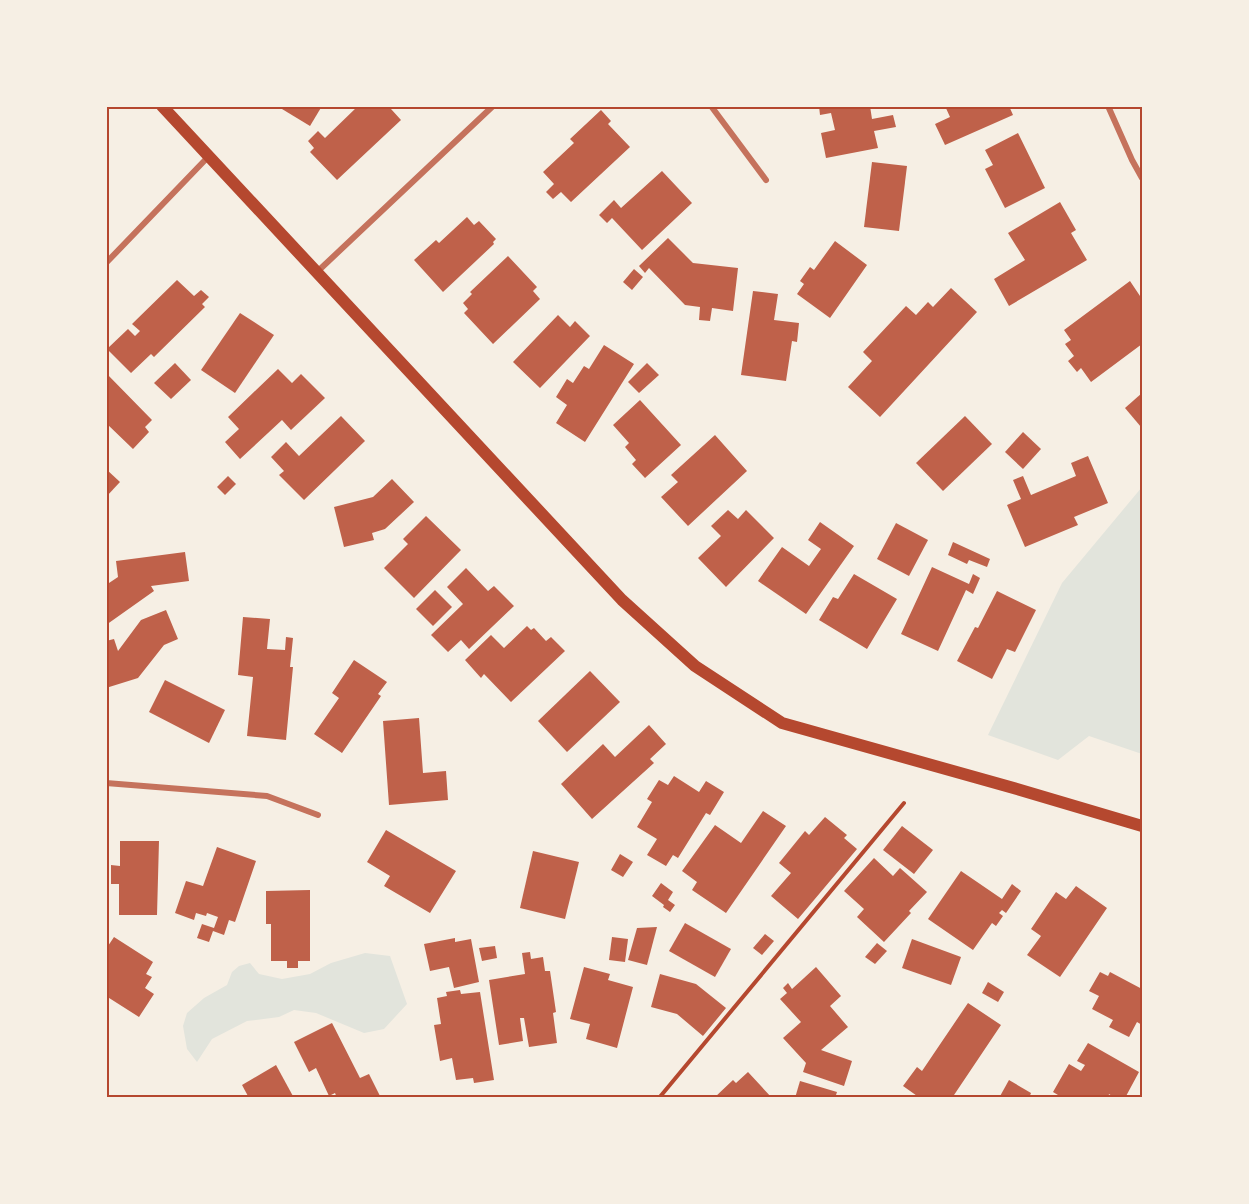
<svg xmlns="http://www.w3.org/2000/svg" width="1249" height="1204" viewBox="0 0 1249 1204" font-family="Lato,sans-serif">
	<style>
		.green { fill: #e2e4dc }
		.building { fill: #bf614a }
		.lines { fill: none; stroke-linecap: round; stroke-linejoin: round }
		.path { stroke: #b5482f; stroke-width: 4 }
		.minor { stroke: #c5725c; stroke-width: 6 }
		.secondary { stroke: #b5482f; stroke-width: 12 }
		.neatline { fill: none; stroke: #b5482f; stroke-width: 2 }
	</style>
	<rect width="100%" height="100%" fill="#f6efe4"/>
	<!-- green -->
	<g class="green">
		<path d="M1142,487V754L1089,736L1058,760L988,735L1062,583Z"/>
		<path d="M365,953L390,956L407,1004L384,1029L364,1033L316,1013L294,1010L279,1017L247,1021L212,1039L197,1062L187,1049L183,1026L187,1013L204,998L227,985L232,972L239,966L250,963L259,974L282,979L310,974L331,963Z"/>
	</g>
	<!-- building -->
	<g class="building">
		<path d="M283,106H322L310,126L282,109Z"/>
		<path d="M358,106H393L391,109L401,120L337,180L310,152L314,148L308,141L318,131L325,138Z"/>
		<path d="M819,106H870L872,119L893,115L896,127L874,131L878,148L826,158L821,133L835,130L831,113L820,115Z"/>
		<path d="M945,106H1009L1013,115L945,145L935,124L950,117Z"/>
		<path d="M601,110L611,121L608,124L630,147L571,202L561,192L553,199L546,192L554,184L543,172L574,143L570,139Z"/>
		<path d="M1018,133L1045,188L1005,208L985,169L993,165L985,150Z"/>
		<path d="M872,162L907,166L899,231L864,227Z"/>
		<path d="M662,171L692,203L642,250L612,218L607,223L599,215L614,200L621,208Z"/>
		<path d="M1060,202L1076,230L1071,233L1087,260L1009,306L994,279L1025,260L1008,233Z"/>
		<path d="M467,217L474,225L479,221L496,239L493,242L494,244L443,292L414,260L436,240L439,243Z"/>
		<path d="M668,238L693,263L738,268L733,311L712,308L710,321L699,320L700,307L685,305L649,268L645,273L639,266Z"/>
		<path d="M835,241L867,265L830,318L797,294L804,284L800,281L810,267L814,270Z"/>
		<path d="M508,256L537,287L533,291L540,299L493,344L464,313L468,309L463,303L472,294L470,292Z"/>
		<path d="M634,269L643,277L632,290L623,282Z"/>
		<path d="M177,280L194,296L201,290L209,297L202,304L205,307L154,357L151,354L131,373L107,349L128,329L135,336L140,331L132,324Z"/>
		<path d="M1130,281L1142,299V344L1091,382L1081,368L1077,372L1068,361L1074,356L1065,344L1071,340L1064,330Z"/>
		<path d="M951,288L977,312L880,417L848,387L872,361L863,352L906,306L916,315L928,302L933,307Z"/>
		<path d="M753,291L778,294L774,320L799,323L797,342L792,341L786,381L741,375Z"/>
		<path d="M240,313L274,335L235,393L201,370Z"/>
		<path d="M558,315L570,327L575,321L590,336L540,388L513,362Z"/>
		<path d="M604,345L634,364L585,442L556,423L567,405L556,397L567,379L573,383L584,366L589,369Z"/>
		<path d="M175,363L191,380L171,399L154,383Z"/>
		<path d="M647,363L659,375L639,393L628,382Z"/>
		<path d="M278,369L292,383L301,374L325,398L291,430L282,420L240,459L225,442L239,429L228,417Z"/>
		<path d="M106,373L152,420L145,427L149,432L133,449L106,423Z"/>
		<path d="M1142,393V426L1141,427L1125,408Z"/>
		<path d="M640,400L681,445L645,478L632,464L636,460L625,447L629,443L613,425Z"/>
		<path d="M341,416L365,441L304,500L279,475L284,471L271,457L286,442L299,456Z"/>
		<path d="M965,416L992,444L943,491L916,463Z"/>
		<path d="M1023,432L1041,449L1023,469L1005,452Z"/>
		<path d="M715,435L747,471L688,526L661,497L678,482L671,475Z"/>
		<path d="M1088,456L1108,503L1074,517L1078,525L1025,547L1007,505L1021,499L1013,480L1023,476L1031,495L1076,476L1071,463Z"/>
		<path d="M106,469L120,482L106,497Z"/>
		<path d="M228,476L236,484L225,495L217,487Z"/>
		<path d="M392,479L414,502L385,529L372,533L374,540L344,547L334,507L373,497Z"/>
		<path d="M728,510L738,519L746,510L774,538L726,587L698,558L721,536L711,526Z"/>
		<path d="M426,516L461,550L414,598L384,568L408,544L403,539Z"/>
		<path d="M820,522L854,546L806,614L758,581L782,547L809,566L821,549L808,540Z"/>
		<path d="M896,523L928,540L909,576L877,559Z"/>
		<path d="M953,542L990,559L987,567L969,560L967,564L948,555Z"/>
		<path d="M185,552L189,581L151,586L154,591L106,625V585L118,577L116,561Z"/>
		<path d="M932,567L969,584L973,574L980,578L973,594L966,590L938,651L901,634Z"/>
		<path d="M466,568L488,591L494,586L514,606L469,649L461,640L448,652L431,635L463,604L447,587Z"/>
		<path d="M854,574L897,599L867,649L819,620L833,597L838,599Z"/>
		<path d="M435,590L452,607L433,626L416,609Z"/>
		<path d="M997,591L1036,610L1015,652L1007,649L992,679L957,661L975,627L978,628Z"/>
		<path d="M166,610L178,639L164,645L138,678L106,688V641L114,639L118,651L141,620Z"/>
		<path d="M243,617L270,619L267,649L285,650L286,637L293,638L290,667H293L286,740L247,736L253,677L238,675Z"/>
		<path d="M527,626L531,630L534,628L546,641L551,637L565,651L511,702L484,674L481,678L465,660L491,635L504,648Z"/>
		<path d="M354,660L387,682L378,694L381,696L342,753L314,734L339,698L332,693Z"/>
		<path d="M590,671L620,702L567,752L538,721Z"/>
		<path d="M165,680L225,710L209,743L149,712Z"/>
		<path d="M419,718L423,773L446,771L448,800L389,805L383,721Z"/>
		<path d="M649,725L666,744L650,759L654,763L592,819L561,784L603,744L615,757Z"/>
		<path d="M674,776L699,792L706,781L724,792L710,815L706,813L678,858L673,855L666,866L647,855L657,839L637,827L652,802L647,799L659,780L668,785Z"/>
		<path d="M763,811L786,826L726,913L692,890L697,882L682,871L715,825L741,843Z"/>
		<path d="M825,817L847,835L844,838L857,849L798,919L771,896L791,873L779,863L805,831L809,835Z"/>
		<path d="M902,826L933,850L914,874L883,850Z"/>
		<path d="M386,830L456,871L430,913L384,886L390,876L367,862Z"/>
		<path d="M120,841H159L157,915H119V884H111V865L120,866Z"/>
		<path d="M217,847L256,861L235,922L229,920L224,935L213,931L209,942L197,938L202,924L214,928L218,917L207,913L206,916L196,913L194,920L175,913L186,881L203,886Z"/>
		<path d="M533,851L579,862L565,919L520,908Z"/>
		<path d="M620,854L633,862L623,877L611,870Z"/>
		<path d="M874,858L893,876L900,868L927,892L909,911L911,913L884,942L857,917L864,909L844,891Z"/>
		<path d="M961,871L1002,899L1012,884L1021,891L1006,913L1002,910L999,913L1003,916L996,926L992,923L973,950L928,919Z"/>
		<path d="M661,883L673,892L668,900L675,905L670,912L663,907L664,905L652,896Z"/>
		<path d="M1076,886L1107,908L1060,977L1027,955L1041,936L1031,929L1056,892L1066,899Z"/>
		<path d="M310,890V961H298V968H287V961H271V924H266V891Z"/>
		<path d="M685,923L731,949L715,977L669,951Z"/>
		<path d="M657,927L647,965L628,960L637,928Z"/>
		<path d="M765,934L774,941L762,955L753,948Z"/>
		<path d="M114,937L153,962L146,974L152,977L145,988L154,994L139,1017L106,996V958L109,954L106,952V949Z"/>
		<path d="M612,937L628,939L625,962L609,960Z"/>
		<path d="M455,938V942L471,939L479,982L454,988L449,967L430,971L424,944Z"/>
		<path d="M912,939L961,957L951,985L902,968Z"/>
		<path d="M877,943L887,951L875,964L865,957Z"/>
		<path d="M495,946L497,958L482,961L479,948Z"/>
		<path d="M530,952L531,959L543,957L545,971H550L556,1012L553,1013L557,1043L529,1047L524,1018H520L523,1041L499,1045L489,980L525,974L522,953Z"/>
		<path d="M584,967L610,974L608,980L633,987L617,1048L586,1039L590,1024L570,1019Z"/>
		<path d="M816,967L841,996L830,1006L848,1027L821,1050L852,1061L844,1086L803,1072L806,1063L783,1038L801,1022L780,999L787,993L783,988L788,983L792,989Z"/>
		<path d="M1100,972L1108,976L1110,972L1142,989V1025L1137,1022L1129,1037L1109,1027L1113,1020L1092,1009L1099,996L1089,991Z"/>
		<path d="M660,974L696,984L726,1008L703,1036L677,1014L651,1007Z"/>
		<path d="M988,982L1004,992L998,1002L982,993Z"/>
		<path d="M460,990L461,994L480,992L494,1080L474,1083L473,1078L456,1080L452,1058L440,1061L434,1025L441,1024L437,998L447,996L446,992Z"/>
		<path d="M968,1003L1001,1025L952,1098H920L903,1086L917,1067L922,1071Z"/>
		<path d="M332,1023L360,1078L369,1074L381,1098H337L335,1093L329,1096L316,1068L309,1072L294,1042Z"/>
		<path d="M1088,1043L1139,1072L1125,1098H1115L1109,1094L1108,1098H1063L1053,1092L1069,1064L1081,1071L1085,1065L1077,1061Z"/>
		<path d="M276,1065L294,1098H249L242,1085Z"/>
		<path d="M748,1072L772,1098H714L733,1080L736,1083Z"/>
		<path d="M1009,1080L1031,1093L1029,1098H999Z"/>
		<path d="M800,1081L837,1092L835,1098H795Z"/>
	</g>
	<g class="lines">
		<!-- path -->
		<path class="path" d="M659,1098L904,803"/>
		<!-- minor -->
		<g class="minor">
			<path d="M711,106L766,180"/>
			<path d="M1108,106L1132,160L1142,178"/>
			<path d="M106,263L208,157"/>
			<path d="M317,272L493,106"/>
			<path d="M106,783L267,796L318,815"/>
		</g>
		<!-- secondary -->
		<path class="secondary" d="M162,106L622,600L695,666L782,723L1017,789L1142,826"/>
	</g>
	<!-- border -->
	<rect width="1249" height="1204" fill="none" stroke="#f6efe4" stroke-width="216"/>
	<rect x="108" y="108" width="1033" height="988" class="neatline"/>
</svg>
